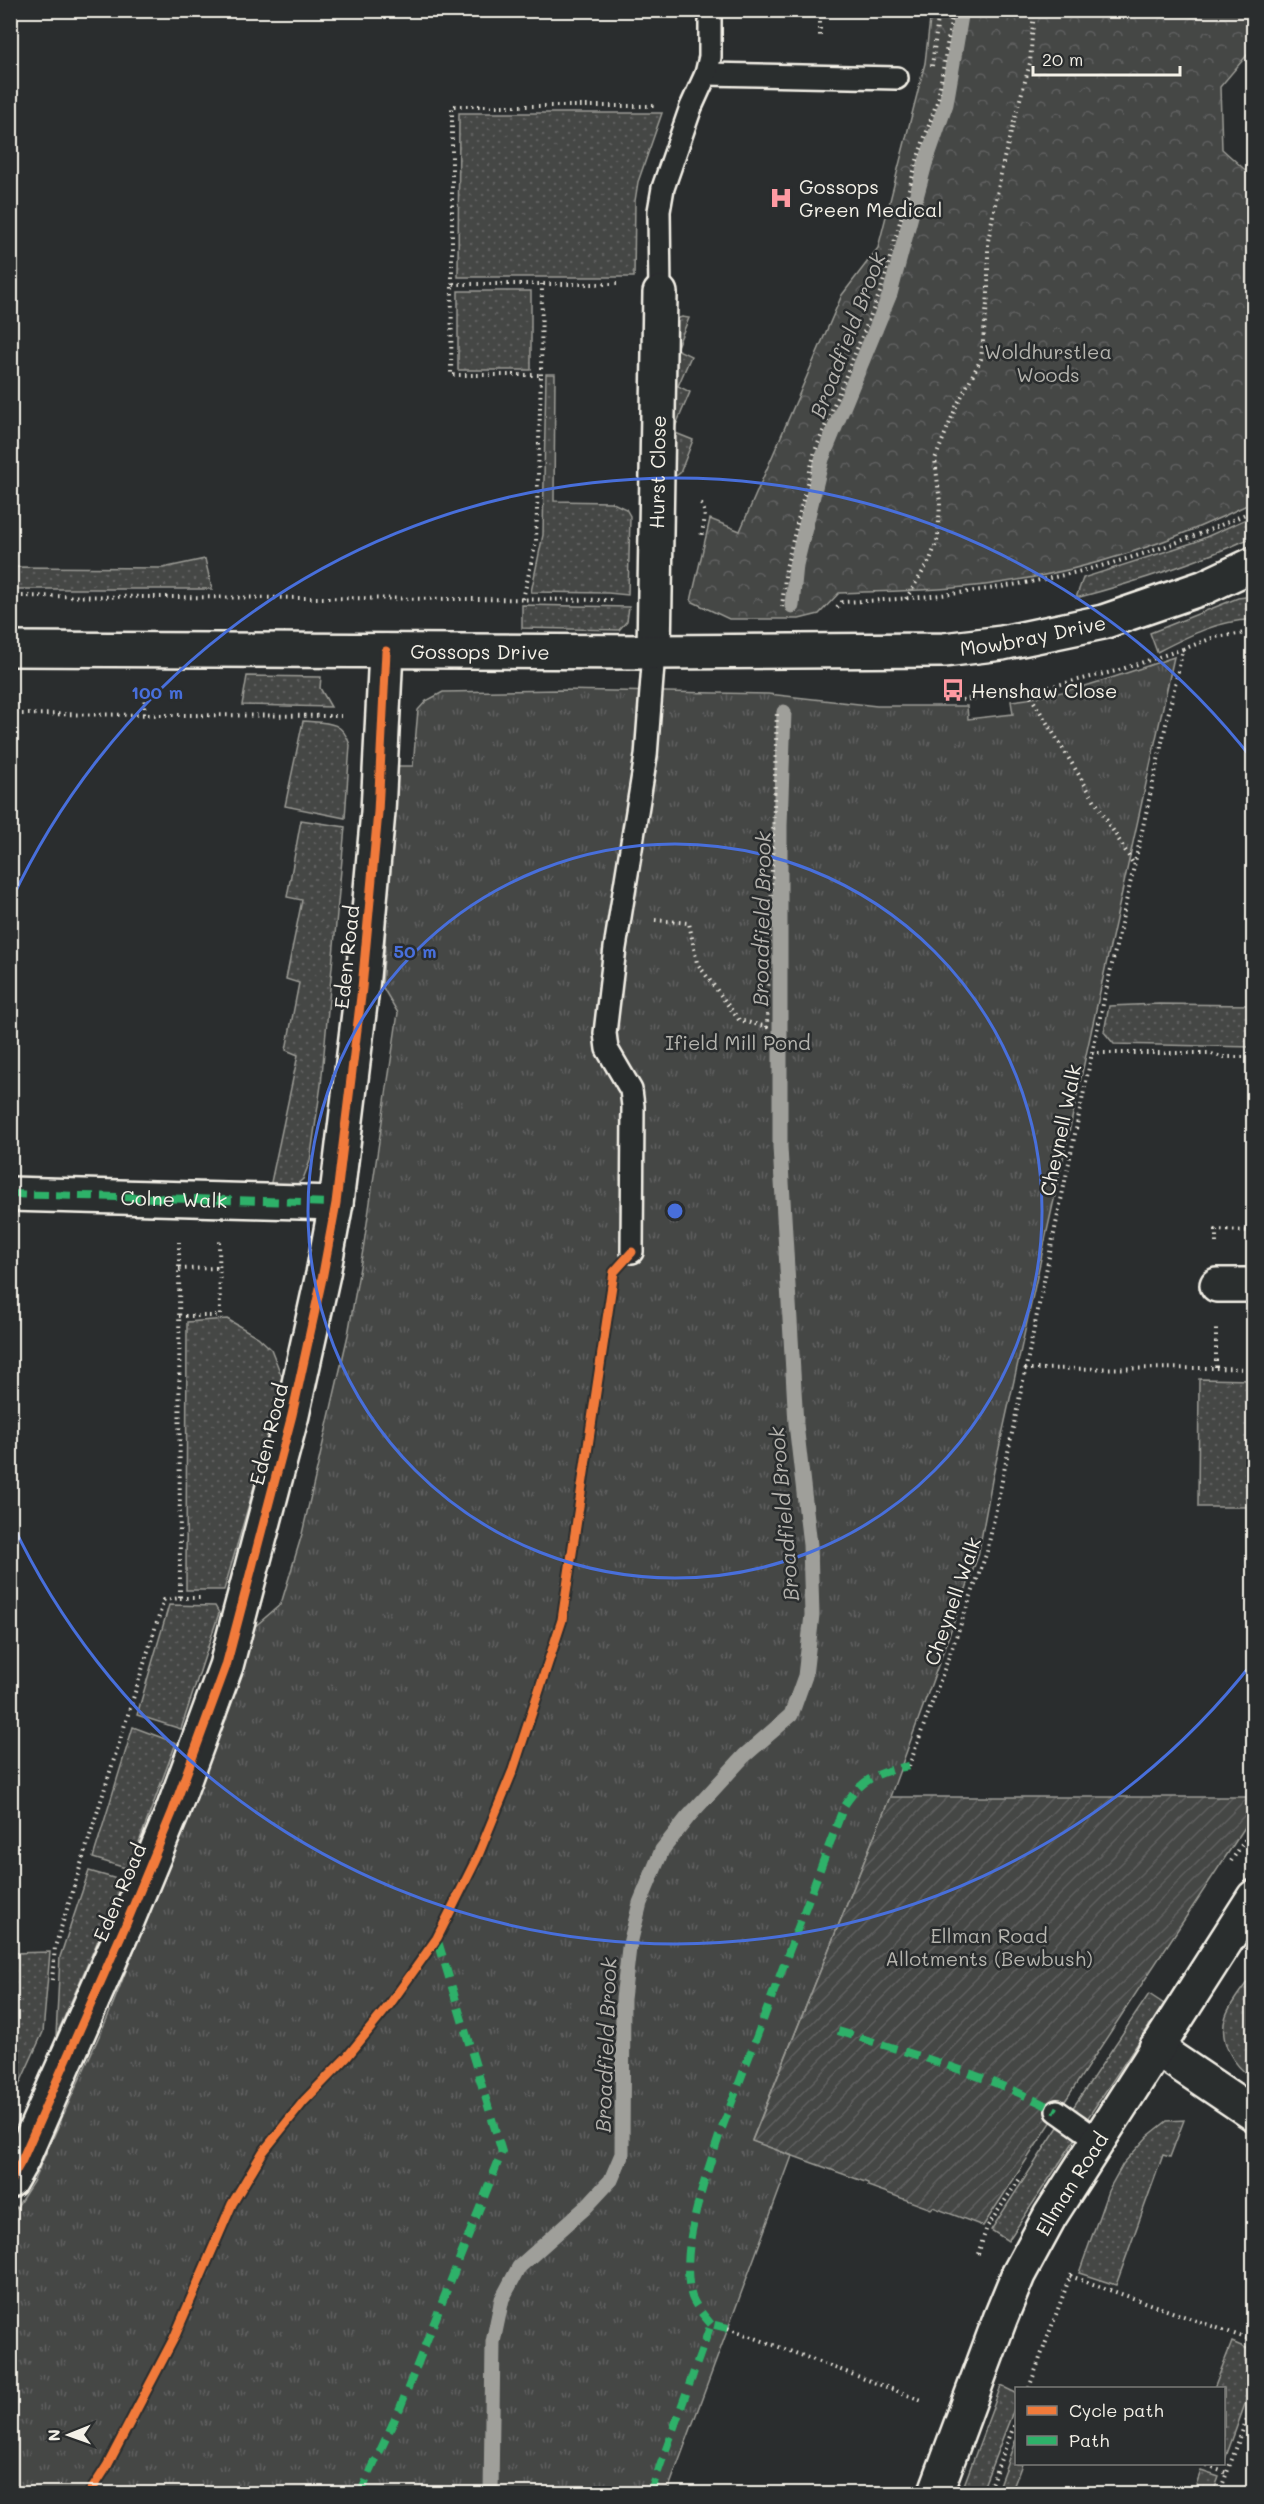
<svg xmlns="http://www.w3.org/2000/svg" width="1264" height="2504" viewBox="0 0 1264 2504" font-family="Mali,sans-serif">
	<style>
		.grass { fill: url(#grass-dots); stroke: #9c9c96; stroke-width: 1.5 }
		.forest { fill: url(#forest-crowns); stroke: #9c9c96; stroke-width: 1.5 }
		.park { fill: url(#park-tufts); stroke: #9c9c96; stroke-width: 1.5 }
		.garden { fill: url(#garden-furrows); stroke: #9c9c96; stroke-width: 1.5 }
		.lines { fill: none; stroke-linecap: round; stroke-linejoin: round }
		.stream { stroke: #9f9f9a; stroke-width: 15 }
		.lane-casing { stroke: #f4f1e8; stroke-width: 26 }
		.street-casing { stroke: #f4f1e8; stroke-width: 38 }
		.secondary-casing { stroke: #f4f1e8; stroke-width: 38 }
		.path { stroke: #f4f1e8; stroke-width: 4; stroke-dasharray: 1.5 4.5; stroke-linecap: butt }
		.lane { stroke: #2a2d2e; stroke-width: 21 }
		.street { stroke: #2a2d2e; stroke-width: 33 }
		.secondary { stroke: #2a2d2e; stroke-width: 33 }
		.quiet { stroke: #2db169; stroke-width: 8; stroke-dasharray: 15 8; stroke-linecap: butt }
		.cycleway-casing { stroke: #2a2d2e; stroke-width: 13 }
		.cycleway { stroke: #f17a3a; stroke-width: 9 }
		.ring { fill: none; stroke: #486fdb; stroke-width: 3 }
		.labels { text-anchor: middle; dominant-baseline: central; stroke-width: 5; stroke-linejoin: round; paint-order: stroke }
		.poi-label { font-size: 20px; fill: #f4f1e8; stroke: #2a2d2e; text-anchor: start }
		.park-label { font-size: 20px; fill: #b6b5af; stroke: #2a2d2e }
		.street-label { font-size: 20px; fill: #f4f1e8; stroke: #2a2d2e }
		.water-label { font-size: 21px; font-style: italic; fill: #b5b3ae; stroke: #2a2d2e }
		.centre { fill: #486fdb; stroke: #2a2d2e; stroke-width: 3 }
		.ring-label { font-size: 18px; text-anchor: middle; font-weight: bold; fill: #486fdb; stroke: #2a2d2e; stroke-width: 5; stroke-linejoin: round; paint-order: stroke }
	</style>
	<defs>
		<pattern id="grass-dots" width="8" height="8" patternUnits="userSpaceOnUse" patternTransform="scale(1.5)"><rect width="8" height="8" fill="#444645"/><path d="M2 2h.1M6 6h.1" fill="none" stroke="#606160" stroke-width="1.8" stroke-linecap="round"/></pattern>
		<pattern id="forest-crowns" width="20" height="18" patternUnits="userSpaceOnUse" patternTransform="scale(1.5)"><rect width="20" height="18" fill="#444645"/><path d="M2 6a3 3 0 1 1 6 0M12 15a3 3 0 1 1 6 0" fill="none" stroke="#606160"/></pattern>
		<pattern id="park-tufts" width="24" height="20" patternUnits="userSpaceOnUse" patternTransform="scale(1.5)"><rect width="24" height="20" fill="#444645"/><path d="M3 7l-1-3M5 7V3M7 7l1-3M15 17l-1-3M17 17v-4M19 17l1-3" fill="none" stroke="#606160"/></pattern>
		<pattern id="garden-furrows" width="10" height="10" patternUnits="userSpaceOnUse" patternTransform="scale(1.5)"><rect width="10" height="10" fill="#444645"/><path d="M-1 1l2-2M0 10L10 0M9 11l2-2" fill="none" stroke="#606160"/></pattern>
	</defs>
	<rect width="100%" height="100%" fill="#2a2d2e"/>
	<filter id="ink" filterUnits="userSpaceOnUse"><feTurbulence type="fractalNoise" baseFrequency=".0167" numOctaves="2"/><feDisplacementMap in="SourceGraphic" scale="12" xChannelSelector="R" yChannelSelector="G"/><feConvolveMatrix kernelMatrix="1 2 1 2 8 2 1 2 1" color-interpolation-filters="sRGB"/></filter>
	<g filter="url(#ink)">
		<!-- grass -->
		<g class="grass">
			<path d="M459,113H662L638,182L635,201L634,277H458Z"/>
			<rect x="458" y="291" width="73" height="79"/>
			<path d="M682,317L689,318L676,349L691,356L678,386L690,392L673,432L693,440L680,473L670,480L676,319Z"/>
			<path d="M546,374H555L554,501L611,502L626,509L630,516L628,595L608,593L531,592L543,535Z"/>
			<path d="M1253,516V537C1195,563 1137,582 1076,598L1083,578L1195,542Z"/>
			<path d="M205,559L212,589H11V567L163,568Z"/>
			<path d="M1253,596V620C1220,619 1186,637 1157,652L1150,633L1238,598Z"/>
			<path d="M522,605L629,607L627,621L619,630L522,628Z"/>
			<path d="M247,676L321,677L320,688L331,707L242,705Z"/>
			<path d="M303,721C325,723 342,719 350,745L345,818L285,806Z"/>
			<path d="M301,820L345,827L321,1085L310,1161L303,1179L296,1185L290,1188L270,1187L298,1055L286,1050L299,983L286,979L302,900L287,897Z"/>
			<path d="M1159,1004L1253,1005V1047L1114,1044L1104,1032L1109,1006Z"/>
			<path d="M227,1319L258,1337L271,1349L282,1377L258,1473L224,1590H186L187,1322Z"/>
			<path d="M1199,1379L1253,1380V1507H1198Z"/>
			<path d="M169,1605L215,1606L219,1613L181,1729L137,1715Z"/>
			<path d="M133,1727L176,1743L129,1869L93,1858Z"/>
			<path d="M89,1871L124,1881L56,2036L60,1957Z"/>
			<path d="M50,1952L43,2032L11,2103V1953Z"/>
			<path d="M1253,1974V2079C1242,2071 1235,2064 1229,2052C1213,2019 1235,2000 1253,1974Z"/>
			<path d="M1149,1994L1164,2004L1085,2122L1070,2112Z"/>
			<path d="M1184,2120L1170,2157L1163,2155L1116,2285L1079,2273L1108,2191L1123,2164L1148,2136L1167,2121Z"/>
			<path d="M1058,2127L1076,2138L1008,2241L991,2230Z"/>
			<path d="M1232,2342L1253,2351V2382L1224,2462V2388H1214Z"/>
			<path d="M1001,2386L1016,2393V2404L981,2493H961Z"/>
			<path d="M1016,2439V2464H1022L1011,2493H996Z"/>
			<path d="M1201,2471L1219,2477L1213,2493H1193Z"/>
		</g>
		<!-- forest -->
		<path class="forest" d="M931,11H1253V48L1220,87L1222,149L1253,177V502C1170,544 1078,573 985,585C936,591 888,591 839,593L819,614L799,619H729L691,601L710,519L740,531L842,295L878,248L925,63Z"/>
		<!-- park -->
		<path class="park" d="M1174,657L992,1480L978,1556L890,1797L752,2140L792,2156L667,2493L11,2494V2216L33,2182L109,2014L210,1758L252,1629L281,1604L302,1534L348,1335L363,1250L398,1013L382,986L397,766H413L418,710L426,701L443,692L561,690L768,694L877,706H967L968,719L1013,714L1011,701C1064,696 1124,674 1174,657Z"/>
		<!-- garden -->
		<path class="garden" d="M890,1797H1253V1815L983,2226L933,2207L931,2209L868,2186V2183L752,2141Z"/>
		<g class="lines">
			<!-- stream -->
			<g class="stream">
				<path d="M792,606L796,565L822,459L890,294L925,164L946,104L962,10"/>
				<path d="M491,2494L493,2342L502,2299L519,2267L585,2208L611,2180L622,2154L623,1999L629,1948L640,1903L662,1850L688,1817L744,1756L791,1715L805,1676L812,1615L810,1545L796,1424L780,1147V826L784,712"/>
			</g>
			<!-- lane casing -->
			<g class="lane-casing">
				<g id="lane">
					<path d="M706,74L897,78"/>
					<path d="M660,293L659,211L663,188L691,107L706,74L710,57V10"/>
					<path d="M632,1252L633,1106L631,1090L607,1049L605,1033L615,948L646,756L654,652"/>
					<path d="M1057,2111L1098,2140"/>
				</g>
			</g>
			<!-- street casing -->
			<g class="street-casing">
				<g id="street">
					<path id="s1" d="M654,652L660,293"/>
					<path id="s2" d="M10,1194L336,1203"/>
					<path d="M1217,1285H1254"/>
					<path d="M1156,2048L1254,2114"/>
					<path d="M10,2181L22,2160L126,1924L172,1813L226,1666L292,1415L323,1274L336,1203L362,988L378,812L386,651"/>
					<path id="s3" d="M935,2494L1000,2319L1018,2275L1050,2216L1254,1897"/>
				</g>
			</g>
			<!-- secondary casing -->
			<g class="secondary-casing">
				<g id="secondary">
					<path id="s4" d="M10,649L654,652L944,650L1002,643L1103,622L1205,587L1254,564"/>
				</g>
			</g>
			<!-- path -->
			<g class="path">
				<path d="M820,10V40"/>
				<path d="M932,66L939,10"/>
				<path d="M452,284V106H654"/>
				<path d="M541,375L542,284"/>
				<path d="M701,504C708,514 703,526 701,537"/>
				<path d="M10,596L613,600"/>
				<path d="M523,599L536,542L541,375H451L452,284H620"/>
				<path d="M906,599L930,560L938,538L940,503L935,459L956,407L981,359L988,295V241L1004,158L1030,63L1034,10"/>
				<path d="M782,607L786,568L815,451L881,290L918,157L938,99L953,10"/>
				<path d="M837,607L842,602C984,597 1125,572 1254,510"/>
				<path d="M1183,649L1215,637L1254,632"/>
				<path d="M962,700L1028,692L1133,863"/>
				<path d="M10,714L341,716"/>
				<path d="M144,714L145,691"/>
				<path d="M655,920L689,923L697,963L739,1020L767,1027L777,710"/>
				<path d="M1092,1053H1208L1222,1057H1254"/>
				<path d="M1216,1243V1230L1254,1231"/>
				<path d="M179,1269L219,1268"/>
				<path d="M179,1316H220L219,1240"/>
				<path d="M1216,1368L1254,1369"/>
				<path d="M1025,1369L1216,1368V1326"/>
				<path d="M180,1598H201"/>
				<path d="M909,1766L987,1552L1092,1053L1183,649L1116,671L1028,692"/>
				<path d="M1231,1861L1254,1827"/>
				<path d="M52,1980L55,1947L164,1600L180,1598L179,1242"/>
				<path d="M978,2254L987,2227L1021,2177"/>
				<path d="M1070,2276L1254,2341"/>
				<path d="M728,2328L924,2401"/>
				<path d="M1029,2388L1072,2271"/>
				<path d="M1201,2464L1227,2473"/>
				<path d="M987,2494L1016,2421"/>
				<path d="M1219,2494L1254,2400"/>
			</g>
			<!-- lane -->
			<use href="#lane" class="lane"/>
			<!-- street -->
			<use href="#street" class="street"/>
			<!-- secondary -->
			<use href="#secondary" class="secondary"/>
			<!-- quiet -->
			<g class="quiet">
				<path d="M10,1194L336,1203"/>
				<path d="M838,2031C913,2054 987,2075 1057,2111"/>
				<path d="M711,2324C704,2316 696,2307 692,2297C678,2252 705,2180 719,2136L844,1806C862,1779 877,1772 909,1766"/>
				<path d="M360,2494L400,2408L502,2152L437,1938"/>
				<path d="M650,2494L711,2324L728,2328"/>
			</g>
			<!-- cycleway casing -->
			<g class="cycleway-casing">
				<g id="cycleway">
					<path d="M10,2181L22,2160L126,1924L172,1813L226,1666L292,1415L323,1274L336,1203L362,988L378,812L386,651"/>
					<path d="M89,2494L107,2466L174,2338L232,2204L263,2152L304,2101L347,2057L390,2004L437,1938L477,1858L513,1770L562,1620L614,1272L632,1252"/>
				</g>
			</g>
			<!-- cycleway -->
			<use href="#cycleway" class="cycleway"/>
		</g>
	</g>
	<!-- distance rings -->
	<g class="ring">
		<circle cx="675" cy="1211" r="367"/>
		<path d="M1253 1662A733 733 0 0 1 11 1521M11 901A733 733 0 0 1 1253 760"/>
	</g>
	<!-- icons -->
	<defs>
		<g id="hospital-bare" transform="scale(1.8)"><path d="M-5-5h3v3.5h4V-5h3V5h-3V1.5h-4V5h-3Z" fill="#ff9aa2" stroke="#2a2d2e" stroke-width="2.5" paint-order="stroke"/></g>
		<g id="bus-bare" transform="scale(1.8)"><path d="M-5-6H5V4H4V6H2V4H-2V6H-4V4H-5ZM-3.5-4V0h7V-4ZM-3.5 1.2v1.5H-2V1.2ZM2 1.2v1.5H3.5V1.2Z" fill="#ff9aa2" stroke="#2a2d2e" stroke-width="2.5" paint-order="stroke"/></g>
	</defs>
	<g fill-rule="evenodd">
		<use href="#hospital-bare" x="781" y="198"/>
		<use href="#bus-bare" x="953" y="690"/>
	</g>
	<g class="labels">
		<!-- poi labels -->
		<g class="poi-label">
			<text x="799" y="186">Gossops<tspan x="799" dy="23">Green Medical</tspan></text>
			<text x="971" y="690">Henshaw Close</text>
		</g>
		<!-- park labels -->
		<g class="park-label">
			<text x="1048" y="351">Woldhurstlea<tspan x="1048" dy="23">Woods</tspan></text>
			<text x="738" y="1042">Ifield Mill Pond</text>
			<text x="989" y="1935">Ellman Road<tspan x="989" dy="23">Allotments (Bewbush)</tspan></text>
		</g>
		<!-- street labels -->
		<g class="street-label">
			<text stroke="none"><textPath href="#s1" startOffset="180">Hurst Close</textPath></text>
			<text stroke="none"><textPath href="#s4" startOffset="1024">Mowbray Drive</textPath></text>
			<text stroke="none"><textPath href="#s4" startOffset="470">Gossops Drive</textPath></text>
			<text transform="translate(346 957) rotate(-84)">Eden Road</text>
			<text transform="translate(1060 1130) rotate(-78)">Cheynell Walk</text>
			<text stroke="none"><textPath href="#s2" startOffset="164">Colne Walk</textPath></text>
			<text transform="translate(268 1434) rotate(-76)">Eden Road</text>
			<text transform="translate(952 1601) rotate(-71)">Cheynell Walk</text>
			<text transform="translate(119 1892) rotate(-67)">Eden Road</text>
			<text stroke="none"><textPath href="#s3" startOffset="340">Ellman Road</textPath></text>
		</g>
		<!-- water labels -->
		<g class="water-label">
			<text transform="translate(847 335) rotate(-69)">Broadfield Brook</text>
			<text transform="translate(761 919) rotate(-89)">Broadfield Brook</text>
			<text transform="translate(783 1514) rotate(-95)">Broadfield Brook</text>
			<text transform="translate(605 2045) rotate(-88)">Broadfield Brook</text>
		</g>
	</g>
	<circle cx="675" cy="1211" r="9" class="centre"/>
	<g class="ring-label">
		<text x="157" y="699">100 m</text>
		<text x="415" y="958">50 m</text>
	</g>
	<!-- margin -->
	<rect width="1264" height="2504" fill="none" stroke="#2a2d2e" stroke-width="36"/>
	<rect x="18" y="18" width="1228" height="2468" fill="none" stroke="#f4f1e8" stroke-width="2" filter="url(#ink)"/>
	<!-- legend -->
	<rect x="1015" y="2387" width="210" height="78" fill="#2a2d2e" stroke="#7b7b78" stroke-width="1.5"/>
	<rect x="1027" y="2406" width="30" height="9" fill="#f17a3a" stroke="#7b7b78" stroke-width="1.5"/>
	<text x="1069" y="2417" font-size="18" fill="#f4f1e8">Cycle path</text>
	<rect x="1027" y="2436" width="30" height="9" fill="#2db169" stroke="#7b7b78" stroke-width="1.5"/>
	<text x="1069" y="2447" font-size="18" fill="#f4f1e8">Path</text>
	<!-- north arrow -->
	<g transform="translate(69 2435) rotate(269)" stroke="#2a2d2e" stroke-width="4.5" paint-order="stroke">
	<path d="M0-4.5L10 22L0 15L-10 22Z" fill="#f4f1e8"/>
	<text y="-9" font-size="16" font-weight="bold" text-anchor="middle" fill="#f4f1e8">N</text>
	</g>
	<!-- scale -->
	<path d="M1033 66v9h147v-9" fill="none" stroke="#f4f1e8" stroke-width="3"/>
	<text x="1042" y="66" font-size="18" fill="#f4f1e8" stroke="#2a2d2e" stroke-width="4.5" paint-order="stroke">20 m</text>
</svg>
